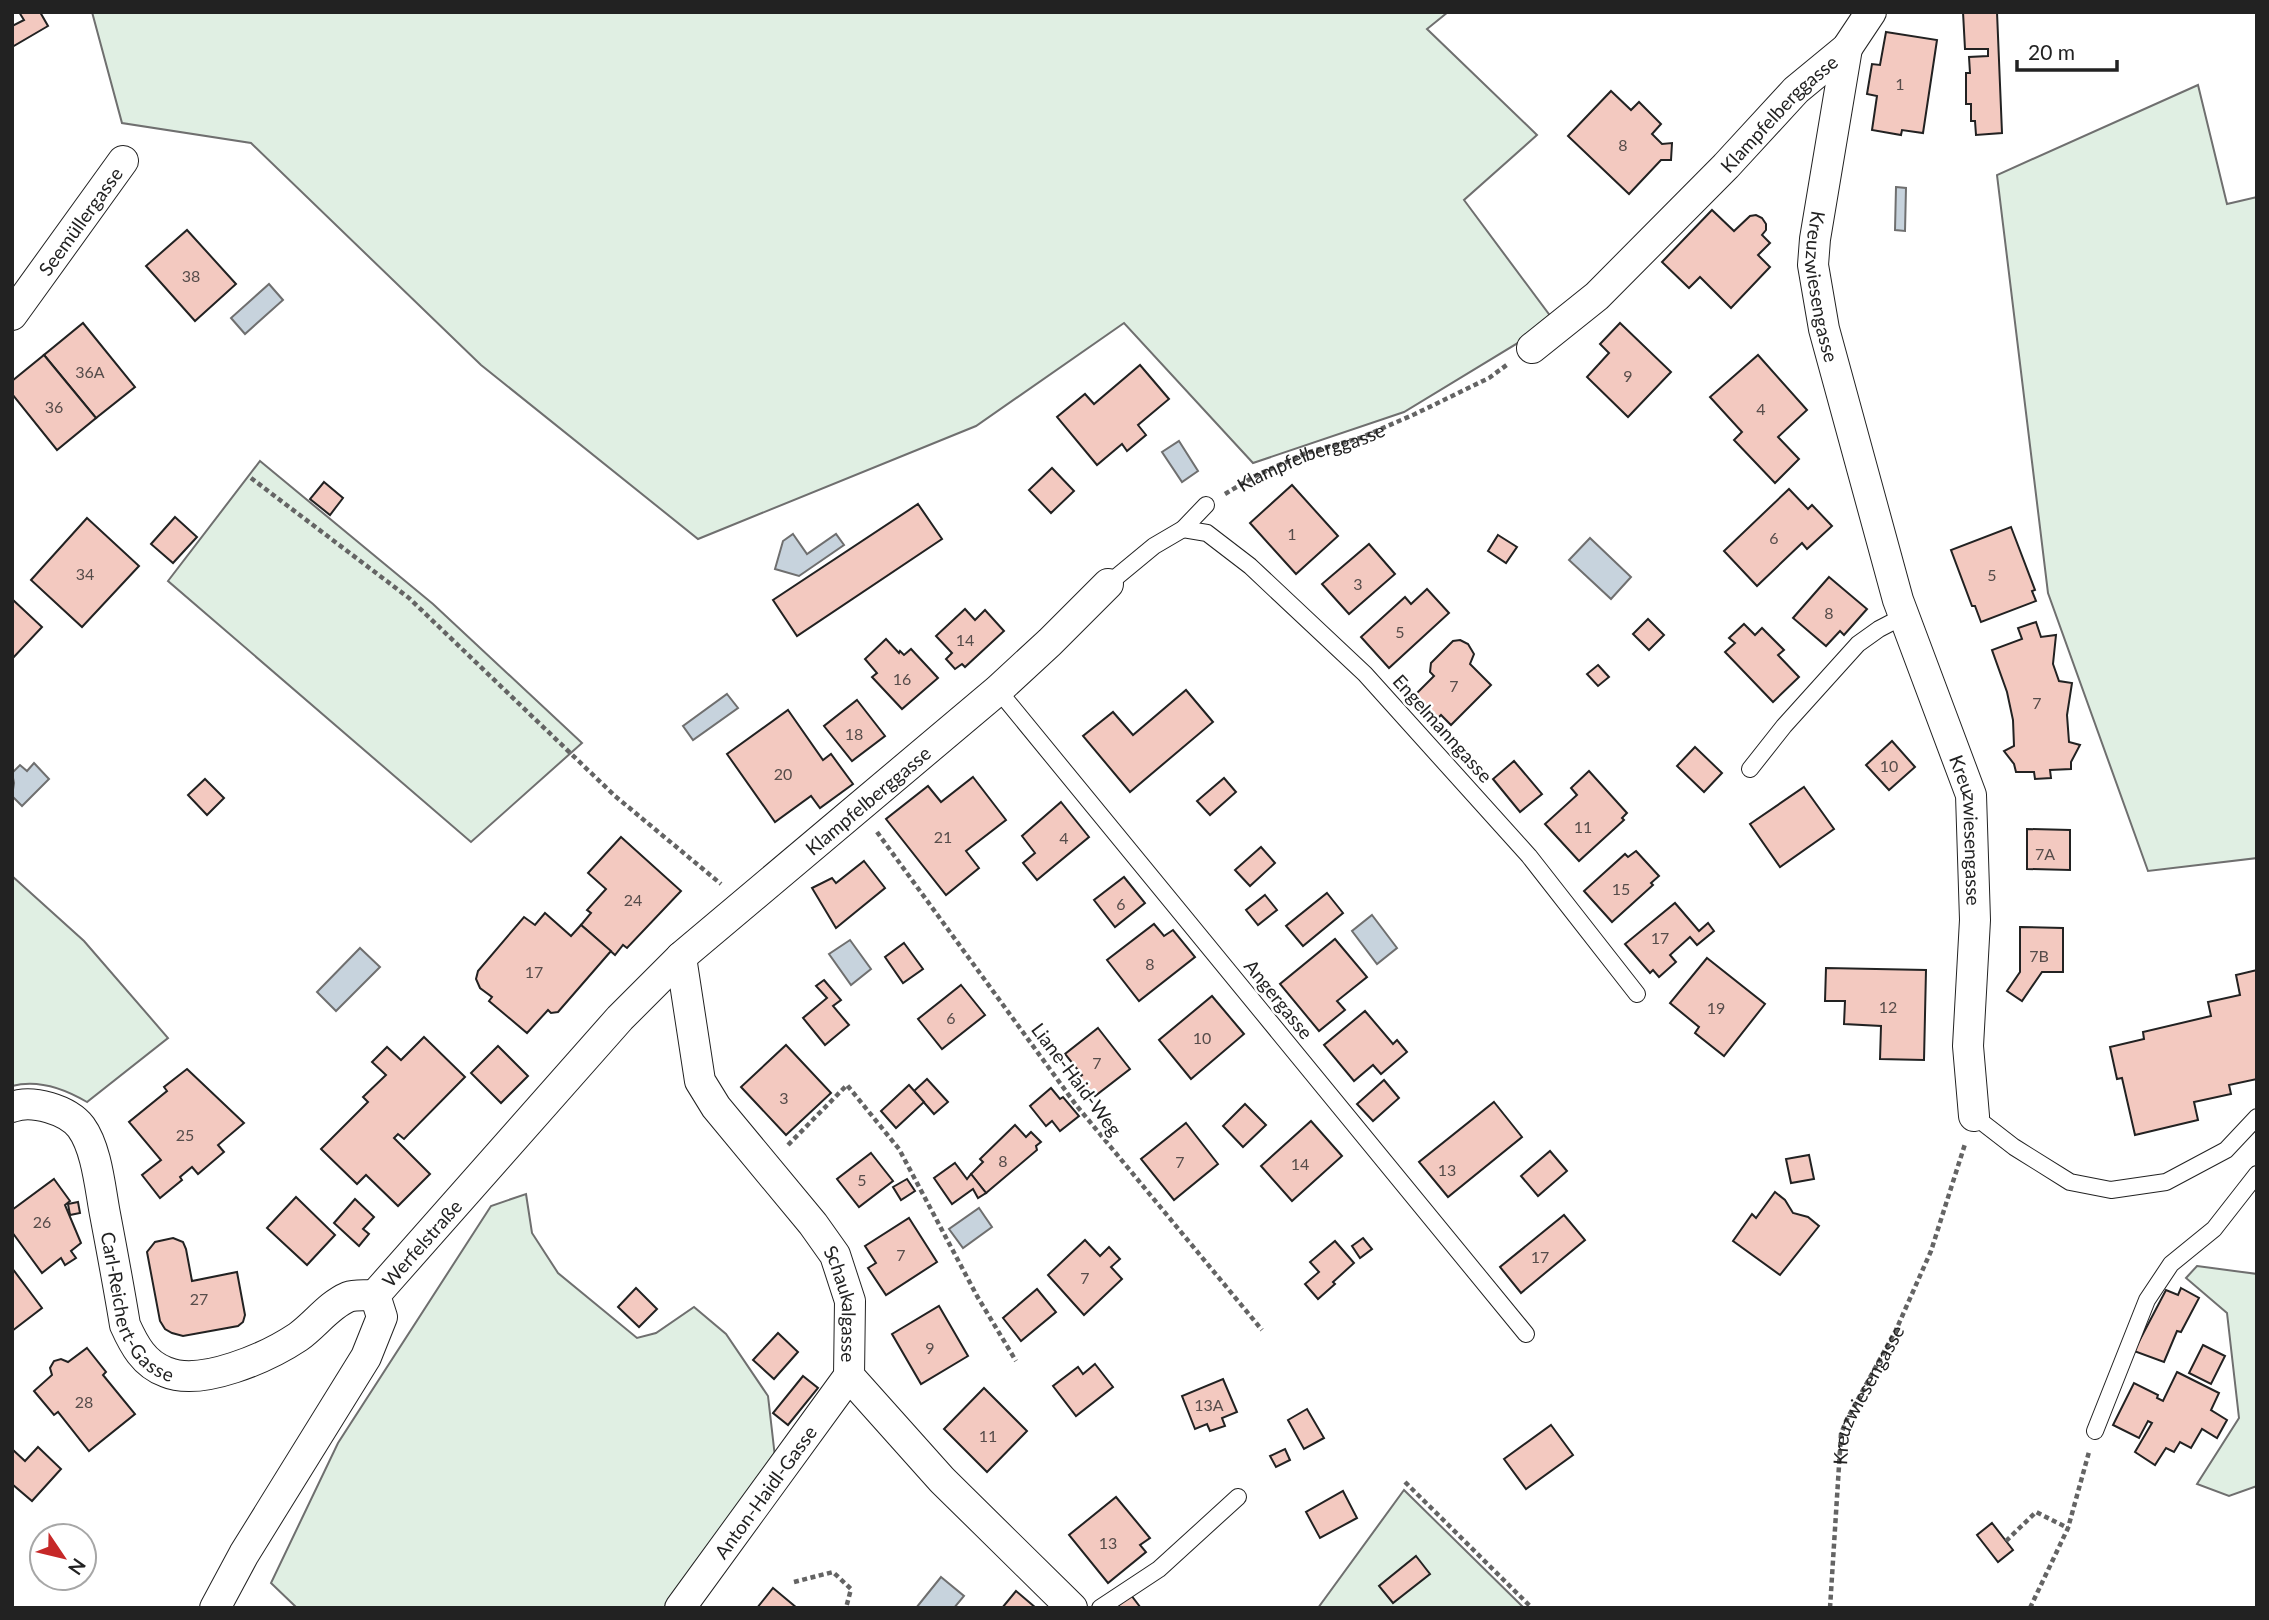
<svg xmlns="http://www.w3.org/2000/svg" width="2269" height="1620" viewBox="0 0 2269 1620" font-family="Lato,sans-serif">
	<style>
		.green { fill: #e0efe3; stroke: #6f6f6f; stroke-width: 2 }
		.water { fill: #c7d3dd; stroke: #6f6f6f; stroke-width: 2 }
		.building { fill: #f3c9c0; stroke: #222; stroke-width: 2 }
		.lines { fill: none; stroke-linecap: round; stroke-linejoin: round }
		.lane-casing { stroke: #222; stroke-width: 18 }
		.street-casing { stroke: #222; stroke-width: 32 }
		.path { stroke: #646464; stroke-width: 4.5; stroke-dasharray: 5 3.5; stroke-linecap: butt }
		.lane { stroke: #fff; stroke-width: 16 }
		.street { stroke: #fff; stroke-width: 30 }
		.labels { text-anchor: middle; dominant-baseline: central; stroke-width: 5; stroke-linejoin: round; paint-order: stroke }
		.number-label { font-size: 16px; fill: #564c4a }
		.street-label { font-size: 19px; fill: #222; stroke: #fff }
	</style>
	<rect width="100%" height="100%" fill="#fff"/>
	<!-- green -->
	<g class="green">
		<path d="M92,12H1448L1427,29L1537,135L1464,200L1554,321L1404,412L1253,463L1124,323L976,426L698,539L481,365L251,143L122,123Z"/>
		<path d="M2198,85L2227,204L2257,197V858L2148,871L2048,593L1997,175Z"/>
		<path d="M260,461L433,604L582,743L471,842L168,581Z"/>
		<path d="M12,876L84,941L168,1038L87,1102C65,1089 38,1079 12,1086Z"/>
		<path d="M526,1194L532,1233L558,1273L637,1338L656,1333L694,1307L726,1334L768,1396L775,1457L664,1608H297L271,1583L338,1443L491,1206Z"/>
		<path d="M2197,1266L2257,1274V1486L2229,1496L2197,1484L2239,1418L2227,1313L2186,1278Z"/>
		<path d="M1404,1490L1524,1608H1318Z"/>
	</g>
	<!-- water -->
	<g class="water">
		<path d="M1896,187L1906,188L1905,231L1895,230Z"/>
		<path d="M269,284L283,300L245,334L231,318Z"/>
		<path d="M1179,441L1198,471L1182,482L1162,452Z"/>
		<path d="M793,534L807,554L836,534L844,545L799,576L775,569L783,541Z"/>
		<path d="M1590,538L1631,577L1611,599L1569,560Z"/>
		<path d="M727,694L738,708L693,740L683,726Z"/>
		<path d="M34,763L49,779L22,806L12,796L14,783L12,773L20,765L27,771Z"/>
		<path d="M1372,915L1397,948L1377,964L1352,931Z"/>
		<path d="M850,940L871,969L851,985L829,954Z"/>
		<path d="M360,948L380,967L336,1011L317,992Z"/>
		<path d="M979,1208L992,1227L963,1248L949,1229Z"/>
		<path d="M941,1577L964,1596L954,1608H916Z"/>
	</g>
	<!-- building -->
	<g class="building">
		<path d="M19,12H40L48,26L12,47V26L24,20Z"/>
		<path d="M1963,12H1997L2002,133L1976,135L1975,121H1971V104H1966V73H1970L1969,57L1988,56V49H1965Z"/>
		<path d="M1886,32L1937,40L1923,133L1902,130L1901,135L1872,130L1877,96L1867,94L1872,64L1880,65Z"/>
		<path d="M1611,91L1631,110L1639,102L1661,124L1652,134L1662,144L1672,143L1671,160H1661L1629,194L1568,136Z"/>
		<path d="M1712,210L1734,231L1750,216L1756,215L1762,218L1766,224V230L1762,235L1770,243L1758,255L1770,267L1731,308L1700,277L1689,288L1662,262Z"/>
		<path d="M187,230L236,284L195,321L146,266Z"/>
		<path d="M83,323L135,387L96,418L44,355Z"/>
		<path d="M1620,323L1671,372L1628,417L1587,377L1609,353L1600,344Z"/>
		<path d="M44,355L96,418L57,450L12,394V381Z"/>
		<path d="M1758,355L1807,410L1778,437L1799,459L1775,483L1734,440L1742,432L1710,397Z"/>
		<path d="M1140,365L1169,399L1138,425L1146,435L1127,451L1122,444L1097,465L1057,417L1085,394L1094,404Z"/>
		<path d="M1052,468L1074,491L1051,513L1029,490Z"/>
		<path d="M324,482L343,498L330,515L310,499Z"/>
		<path d="M1292,485L1338,536L1296,574L1250,523Z"/>
		<path d="M1789,489L1808,509L1812,505L1832,526L1807,549L1802,543L1757,586L1724,551Z"/>
		<path d="M918,504L942,539L797,636L773,600Z"/>
		<path d="M175,517L197,537L173,563L151,544Z"/>
		<path d="M87,518L139,566L82,627L31,580Z"/>
		<path d="M2011,527L2035,590L2032,591L2036,601L1981,622L1975,606H1972L1951,550Z"/>
		<path d="M1498,535L1517,547L1506,563L1488,551Z"/>
		<path d="M1369,544L1395,574L1349,614L1322,584Z"/>
		<path d="M1829,577L1867,609L1844,635L1840,631L1826,646L1793,618Z"/>
		<path d="M1427,589L1449,613L1389,668L1361,637L1405,597L1411,604Z"/>
		<path d="M12,599L42,627L12,659Z"/>
		<path d="M965,609L975,620L985,610L1004,631L965,667L962,664L955,669L946,659L952,653L936,636Z"/>
		<path d="M1648,619L1664,635L1649,650L1633,634Z"/>
		<path d="M2036,622L2041,637L2056,635L2053,664L2059,681L2072,683L2067,715L2069,742L2080,745L2071,762V769L2050,770L2051,778L2035,779L2034,772H2016L2014,764L2004,751L2014,746L2013,720L2007,692L1992,650L2022,639L2018,628Z"/>
		<path d="M1744,624L1755,635L1762,628L1784,650L1778,655L1799,677L1773,702L1725,652L1735,643L1729,638Z"/>
		<path d="M886,639L899,653L900,651L904,655L911,649L938,678L902,709L872,677L877,673L865,659Z"/>
		<path d="M1460,640L1468,644L1474,654L1470,664L1491,685L1451,725L1441,715L1438,718L1415,695L1434,676L1430,672L1431,663L1453,641Z"/>
		<path d="M1598,665L1609,677L1598,686L1587,674Z"/>
		<path d="M1186,690L1213,722L1130,792L1083,736L1113,712L1133,735Z"/>
		<path d="M857,700L885,736L852,761L824,726Z"/>
		<path d="M788,710L823,760L831,754L853,784L820,808L811,796L775,822L727,754Z"/>
		<path d="M1892,741L1915,767L1889,790L1866,765Z"/>
		<path d="M1695,747L1722,773L1704,792L1677,766Z"/>
		<path d="M1514,761L1542,794L1520,812L1493,779Z"/>
		<path d="M1589,771L1627,813L1622,818L1624,820L1579,861L1545,824L1577,795L1571,788Z"/>
		<path d="M973,777L1006,820L966,851L979,868L946,895L886,819L928,786L941,802Z"/>
		<path d="M1224,778L1236,792L1210,815L1197,801Z"/>
		<path d="M205,779L224,798L207,815L188,795Z"/>
		<path d="M1804,787L1834,829L1780,867L1750,824Z"/>
		<path d="M1061,802L1089,837L1037,880L1023,863L1035,853L1022,836Z"/>
		<path d="M2027,829L2070,830V870L2027,869Z"/>
		<path d="M621,837L681,891L627,948L623,945L615,955L581,925L591,913L587,910L606,889L588,873Z"/>
		<path d="M1261,847L1275,863L1250,886L1235,870Z"/>
		<path d="M1636,851L1659,876L1651,883L1653,885L1612,922L1584,891L1625,854L1628,857Z"/>
		<path d="M864,861L885,888L836,928L812,888L832,878L836,883Z"/>
		<path d="M1124,877L1145,903L1115,927L1094,900Z"/>
		<path d="M1327,893L1343,913L1303,946L1286,926Z"/>
		<path d="M1265,895L1277,910L1258,925L1246,910Z"/>
		<path d="M1675,903L1699,931L1708,923L1714,931L1697,945L1690,937L1670,955L1676,962L1659,977L1653,970L1650,973L1625,944Z"/>
		<path d="M545,913L571,936L581,925L611,951L558,1012L551,1013L548,1010L527,1033L489,1001L492,997L480,988L476,979L478,971L524,917L535,925Z"/>
		<path d="M1154,924L1164,936L1173,930L1195,957L1139,1001L1107,960Z"/>
		<path d="M2020,927L2063,928V972H2042L2022,1001L2007,991L2020,972Z"/>
		<path d="M1335,939L1367,977L1337,1001L1345,1010L1319,1031L1280,984Z"/>
		<path d="M904,943L923,969L903,983L885,957Z"/>
		<path d="M1707,958L1765,1004L1724,1056L1695,1033L1699,1027L1670,1003Z"/>
		<path d="M1826,968L1926,970L1924,1060L1880,1059L1881,1026L1844,1024L1845,1001H1825Z"/>
		<path d="M2257,970V1079L2229,1085L2231,1094L2194,1102L2198,1120L2135,1135L2122,1078L2117,1079L2110,1047L2144,1039L2143,1032L2211,1016L2208,1002L2240,995L2236,975Z"/>
		<path d="M824,980L841,1000L833,1006L849,1025L825,1045L803,1018L827,998L816,986Z"/>
		<path d="M961,985L985,1015L942,1049L918,1019Z"/>
		<path d="M1212,996L1244,1034L1191,1079L1159,1040Z"/>
		<path d="M1365,1011L1393,1044L1397,1040L1407,1052L1381,1074L1373,1065L1354,1081L1324,1045Z"/>
		<path d="M1098,1028L1130,1069L1095,1096L1090,1090L1084,1094L1074,1081L1082,1075L1065,1054Z"/>
		<path d="M424,1037L465,1077L404,1139L398,1134L394,1138L430,1174L398,1206L366,1175L357,1184L321,1149L368,1102L363,1097L386,1075L372,1062L387,1047L401,1060Z"/>
		<path d="M786,1045L831,1093L786,1135L741,1087Z"/>
		<path d="M498,1046L528,1076L501,1103L471,1073Z"/>
		<path d="M187,1069L244,1123L218,1145L224,1152L198,1174L192,1167L180,1177L182,1180L160,1198L142,1175L161,1160L129,1122L167,1091L164,1087Z"/>
		<path d="M927,1079L948,1102L934,1114L914,1091Z"/>
		<path d="M1384,1080L1399,1098L1373,1121L1357,1104Z"/>
		<path d="M909,1085L924,1102L896,1128L881,1111Z"/>
		<path d="M1051,1088L1060,1099L1063,1097L1079,1116L1060,1131L1052,1121L1046,1126L1030,1106Z"/>
		<path d="M1494,1102L1522,1137L1448,1197L1419,1162Z"/>
		<path d="M1245,1104L1266,1125L1243,1147L1223,1126Z"/>
		<path d="M1311,1121L1342,1156L1292,1201L1261,1166Z"/>
		<path d="M1186,1123L1218,1164L1174,1200L1141,1159Z"/>
		<path d="M1015,1125L1026,1137L1031,1132L1041,1142L1036,1146L1037,1150L986,1193L971,1174L983,1162L980,1159Z"/>
		<path d="M1550,1151L1567,1171L1538,1196L1521,1176Z"/>
		<path d="M871,1153L893,1181L859,1207L837,1179Z"/>
		<path d="M1809,1155L1814,1179L1791,1183L1786,1159Z"/>
		<path d="M955,1163L967,1179L971,1174L986,1193L978,1198L973,1189L952,1204L934,1178Z"/>
		<path d="M54,1179L70,1201L65,1205L81,1243L71,1251L76,1258L65,1265L61,1258L42,1273L12,1232V1210Z"/>
		<path d="M907,1179L915,1191L901,1200L893,1187Z"/>
		<path d="M1775,1192L1785,1200L1793,1213L1808,1217L1819,1226L1780,1275L1733,1241L1752,1214L1756,1218Z"/>
		<path d="M296,1197L335,1235L307,1265L267,1228Z"/>
		<path d="M355,1199L374,1217L363,1229L369,1234L359,1246L334,1223Z"/>
		<path d="M78,1202L80,1213L70,1215L68,1204Z"/>
		<path d="M1564,1215L1585,1240L1521,1293L1500,1267Z"/>
		<path d="M909,1218L937,1262L886,1295L868,1268L876,1263L865,1246Z"/>
		<path d="M173,1238L183,1242L186,1249L192,1281L237,1272L245,1315L243,1322L238,1326L183,1336L172,1333L165,1329L160,1321L147,1252L155,1242Z"/>
		<path d="M1363,1238L1372,1249L1360,1258L1352,1246Z"/>
		<path d="M1085,1240L1100,1256L1109,1247L1120,1259L1111,1267L1122,1279L1084,1315L1048,1275Z"/>
		<path d="M1335,1241L1354,1263L1333,1282L1335,1284L1318,1299L1305,1284L1319,1272L1310,1262Z"/>
		<path d="M12,1268L42,1308L12,1331Z"/>
		<path d="M636,1288L657,1309L639,1327L618,1307Z"/>
		<path d="M2181,1288L2199,1298L2181,1332L2177,1331L2164,1362L2134,1351L2166,1290L2178,1295Z"/>
		<path d="M1037,1289L1056,1312L1021,1341L1003,1318Z"/>
		<path d="M939,1306L968,1356L921,1384L892,1334Z"/>
		<path d="M778,1333L798,1352L774,1379L753,1360Z"/>
		<path d="M2203,1345L2225,1356L2211,1384L2189,1373Z"/>
		<path d="M87,1348L106,1372L103,1375L135,1414L89,1451L58,1412L54,1415L34,1391L52,1375L50,1368L54,1361L61,1359L68,1362Z"/>
		<path d="M1095,1364L1113,1387L1076,1416L1053,1386L1078,1367L1083,1374Z"/>
		<path d="M2177,1372L2219,1393L2211,1410L2227,1420L2217,1438L2202,1429L2191,1448L2180,1442L2174,1452L2166,1448L2155,1465L2135,1452L2152,1423L2148,1421L2139,1438L2113,1425L2134,1383L2158,1395L2157,1398L2163,1401Z"/>
		<path d="M803,1376L818,1388L788,1425L773,1413Z"/>
		<path d="M1223,1379L1237,1412L1222,1418L1225,1426L1210,1431L1207,1424L1195,1429L1182,1396Z"/>
		<path d="M984,1388L1027,1431L987,1472L944,1429Z"/>
		<path d="M1307,1409L1324,1438L1304,1449L1288,1420Z"/>
		<path d="M1551,1425L1573,1455L1526,1489L1504,1459Z"/>
		<path d="M38,1447L61,1469L32,1501L12,1484V1449L25,1461Z"/>
		<path d="M1285,1449L1290,1460L1276,1467L1270,1456Z"/>
		<path d="M1343,1491L1357,1518L1320,1538L1306,1512Z"/>
		<path d="M1116,1497L1150,1538L1140,1545L1146,1552L1108,1583L1069,1535Z"/>
		<path d="M1992,1523L2013,1550L1998,1562L1977,1535Z"/>
		<path d="M1416,1556L1430,1574L1393,1603L1379,1586Z"/>
		<path d="M773,1588L797,1608H757Z"/>
		<path d="M1016,1591L1036,1608H1002Z"/>
		<path d="M1131,1595L1140,1607L1138,1608H1115Z"/>
	</g>
	<g class="lines">
		<!-- lane casing -->
		<g class="lane-casing">
			<g id="lane">
				<path d="M1183,529L1207,533L1250,566L1365,674L1529,856L1637,994"/>
				<path d="M1108,584L1154,546L1183,529L1206,505"/>
				<path d="M998,690L1526,1334"/>
				<path d="M1750,769L1784,726L1858,644L1879,629L1904,616"/>
				<path d="M1974,1116L2014,1147L2070,1182L2111,1190L2166,1182L2226,1150L2257,1117"/>
				<path d="M2095,1431L2147,1300L2171,1264L2214,1229L2257,1174"/>
				<path d="M1100,1608L1159,1569L1238,1497"/>
			</g>
		</g>
		<!-- street casing -->
		<g class="street-casing">
			<g id="street">
				<path id="s3" d="M1847,48L1815,239L1813,265L1824,329L1898,600L1971,795L1975,920L1968,1046L1974,1116"/>
				<path id="s4" d="M12,315L123,161"/>
				<path id="s5" d="M1532,348L1597,296L1726,166L1796,90L1847,48L1871,12"/>
				<path id="s6" d="M681,957L700,1081L716,1107L813,1224L835,1255L850,1301L849,1376L942,1480L1072,1608"/>
				<path id="s7" d="M12,1107C32,1099 68,1110 81,1127C97,1149 100,1188 105,1214C112,1251 119,1288 125,1325C134,1345 144,1364 166,1372C201,1387 268,1357 298,1337C315,1325 329,1305 348,1297C356,1294 367,1296 375,1295"/>
				<path id="s8" d="M215,1608L244,1554L366,1357L382,1317L375,1295L620,1018L681,957L998,690L1050,642L1108,584"/>
				<path id="s9" d="M680,1608L849,1376"/>
			</g>
		</g>
		<!-- path -->
		<g class="path">
			<path d="M251,478L409,598L615,796L721,884"/>
			<path id="s1" d="M1225,494L1255,476L1306,453L1360,438L1415,414L1489,378L1508,364"/>
			<path d="M877,832L1076,1105L1262,1330"/>
			<path d="M788,1145L847,1085L899,1149L977,1296L1016,1361"/>
			<path d="M1405,1482L1532,1608"/>
			<path d="M2006,1541L2036,1512L2068,1528"/>
			<path d="M794,1582L833,1572L851,1589L846,1608"/>
			<path id="s2" d="M1830,1608L1841,1434L1846,1421L1896,1330L1931,1251L1965,1144"/>
			<path d="M2030,1608L2068,1528L2089,1452"/>
		</g>
		<!-- lane -->
		<use href="#lane" class="lane"/>
		<!-- street -->
		<use href="#street" class="street"/>
	</g>
	<g class="labels">
		<!-- number labels -->
		<g class="number-label">
			<text x="1900" y="83">1</text>
			<text x="1623" y="144">8</text>
			<text x="191" y="275">38</text>
			<text x="90" y="371">36A</text>
			<text x="1628" y="375">9</text>
			<text x="54" y="406">36</text>
			<text x="1761" y="408">4</text>
			<text x="1292" y="533">1</text>
			<text x="1774" y="537">6</text>
			<text x="85" y="573">34</text>
			<text x="1992" y="574">5</text>
			<text x="1358" y="583">3</text>
			<text x="1829" y="612">8</text>
			<text x="1400" y="631">5</text>
			<text x="965" y="639">14</text>
			<text x="902" y="678">16</text>
			<text x="1454" y="685">7</text>
			<text x="2037" y="702">7</text>
			<text x="854" y="733">18</text>
			<text x="1889" y="765">10</text>
			<text x="783" y="773">20</text>
			<text x="1583" y="826">11</text>
			<text x="943" y="836">21</text>
			<text x="1064" y="837">4</text>
			<text x="2045" y="853">7A</text>
			<text x="1621" y="888">15</text>
			<text x="633" y="899">24</text>
			<text x="1121" y="903">6</text>
			<text x="1660" y="937">17</text>
			<text x="2039" y="955">7B</text>
			<text x="1150" y="963">8</text>
			<text x="534" y="971">17</text>
			<text x="1888" y="1006">12</text>
			<text x="1716" y="1007">19</text>
			<text x="951" y="1017">6</text>
			<text x="1202" y="1037">10</text>
			<text x="1097" y="1062">7</text>
			<text x="784" y="1097">3</text>
			<text x="185" y="1134">25</text>
			<text x="1003" y="1160">8</text>
			<text x="1180" y="1161">7</text>
			<text x="1300" y="1163">14</text>
			<text x="1447" y="1169">13</text>
			<text x="862" y="1179">5</text>
			<text x="42" y="1221">26</text>
			<text x="901" y="1254">7</text>
			<text x="1540" y="1256">17</text>
			<text x="1085" y="1277">7</text>
			<text x="199" y="1298">27</text>
			<text x="930" y="1347">9</text>
			<text x="84" y="1401">28</text>
			<text x="1209" y="1404">13A</text>
			<text x="988" y="1435">11</text>
			<text x="1108" y="1542">13</text>
		</g>
		<!-- street labels -->
		<g class="street-label">
			<text stroke="none"><textPath href="#s5" startOffset="341">Klampfelberggasse</textPath></text>
			<text stroke="none"><textPath href="#s4" startOffset="116">Seemüllergasse</textPath></text>
			<text stroke="none"><textPath href="#s3" startOffset="242">Kreuzwiesengasse</textPath></text>
			<text stroke="none"><textPath href="#s1" startOffset="94">Klampfelberggasse</textPath></text>
			<text transform="translate(1443 728) rotate(48)">Engelmanngasse</text>
			<text stroke="none"><textPath href="#s8" startOffset="1059">Klampfelberggasse</textPath></text>
			<text stroke="none"><textPath href="#s3" startOffset="808">Kreuzwiesengasse</textPath></text>
			<text transform="translate(1279 999) rotate(51)">Angergasse</text>
			<text transform="translate(1077 1079) rotate(53)">Liane-Haid-Weg</text>
			<text stroke="none"><textPath href="#s8" startOffset="429">Werfelstraße</textPath></text>
			<text stroke="none"><textPath href="#s7" startOffset="268">Carl-Reichert-Gasse</textPath></text>
			<text stroke="none"><textPath href="#s6" startOffset="396">Schaukalgasse</textPath></text>
			<text stroke="none"><textPath href="#s2" startOffset="220">Kreuzwiesengasse</textPath></text>
			<text stroke="none"><textPath href="#s9" startOffset="144">Anton-Haidl-Gasse</textPath></text>
		</g>
	</g>
	<!-- border -->
	<rect width="2269" height="1620" fill="none" stroke="#222222" stroke-width="28"/>
	<!-- north arrow -->
	<g transform="translate(63 1557) rotate(125)"><circle r="33" fill="#ffffff" stroke="#a7a7a7" stroke-width="2"/>
	<path d="M0-5L12 26L0 18L-12 26Z" fill="#c62828"/>
	<text y="-10" font-size="19" font-weight="bold" text-anchor="middle" fill="#222222">N</text>
	</g>
	<!-- scale -->
	<path d="M2017 60v10h100v-10" fill="none" stroke="#222222" stroke-width="3.5"/>
	<text x="2028" y="60" font-size="21" fill="#222222" stroke="#ffffff" stroke-width="5" paint-order="stroke">20 m</text>
</svg>
